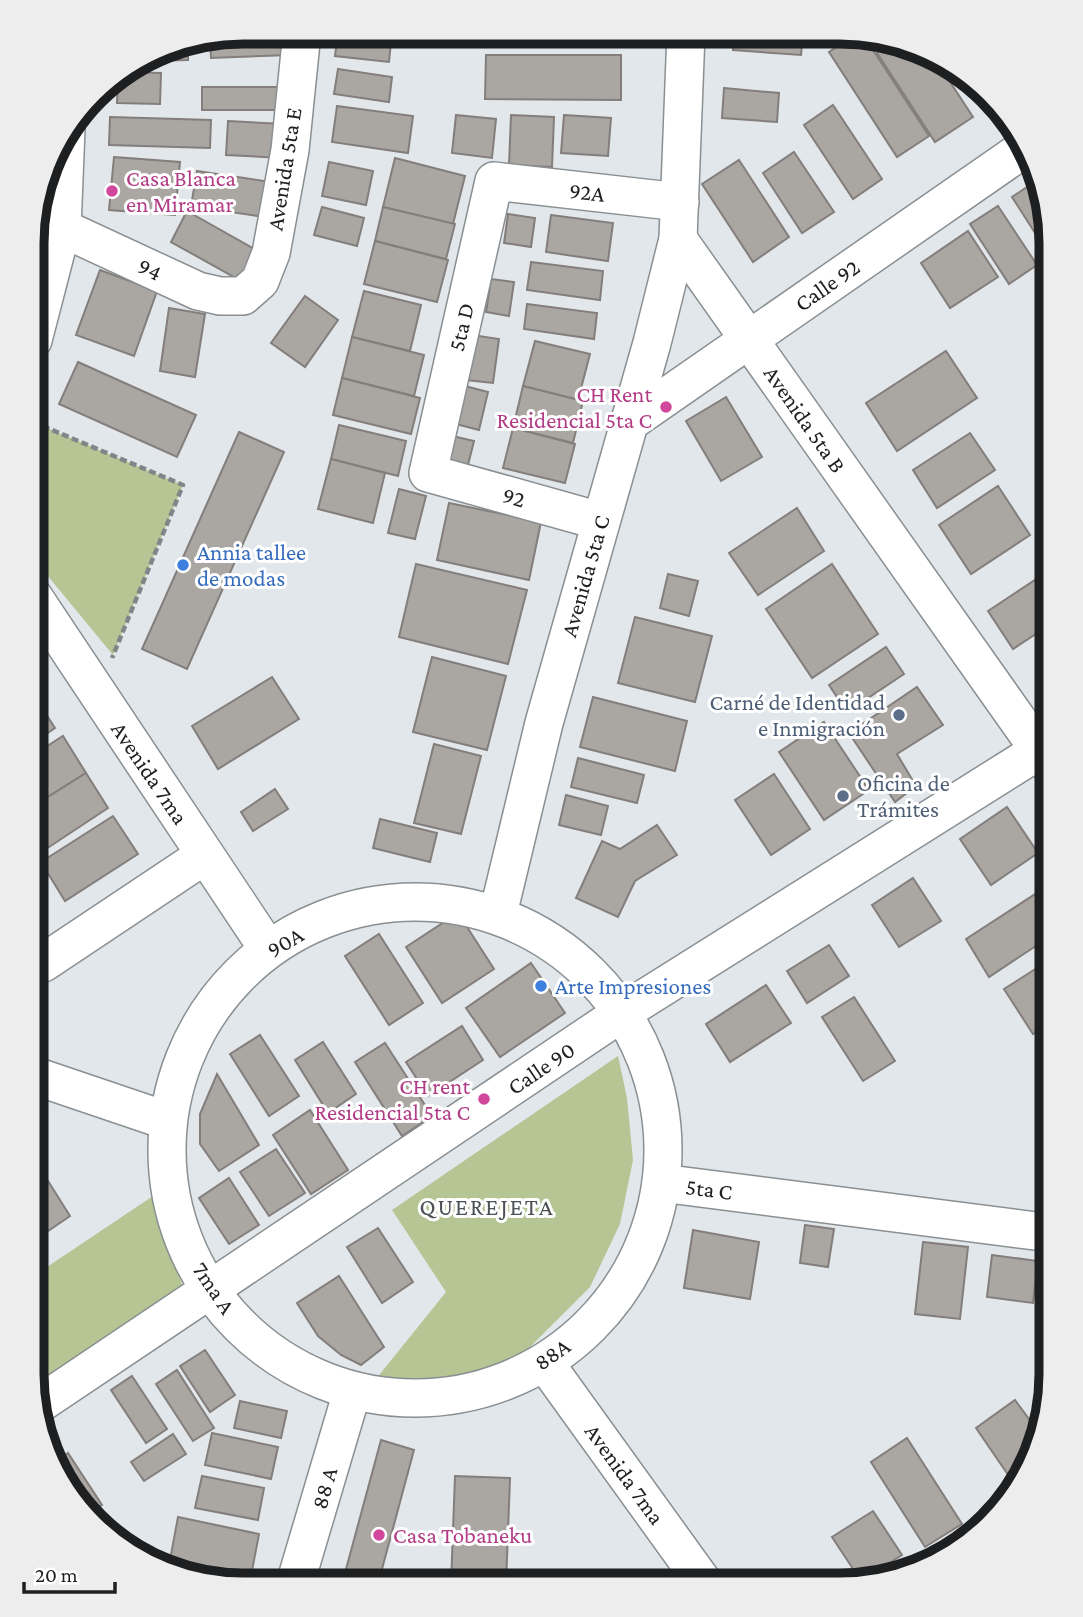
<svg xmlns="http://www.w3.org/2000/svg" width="1083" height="1617" viewBox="0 0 1083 1617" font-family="'Crimson Pro',serif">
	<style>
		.green { fill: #b6c594 }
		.building { fill: #aaa6a2; stroke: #837e7b; stroke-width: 2 }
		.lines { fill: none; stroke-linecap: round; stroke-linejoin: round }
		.minor-casing { stroke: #8a8f92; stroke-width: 40 }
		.path { stroke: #828588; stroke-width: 4.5; stroke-dasharray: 7 3.5; stroke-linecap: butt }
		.minor { stroke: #fff; stroke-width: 37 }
		.hotel-dot { fill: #d1479c; stroke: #fff; stroke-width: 2.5 }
		.shop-dot { fill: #3f7fe0; stroke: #fff; stroke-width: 2.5 }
		.service-dot { fill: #5c6f8a; stroke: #fff; stroke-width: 2.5 }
		.labels { text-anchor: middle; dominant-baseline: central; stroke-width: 6; stroke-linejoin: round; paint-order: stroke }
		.street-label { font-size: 23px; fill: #1d1f20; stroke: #fff }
		.hotel-label { font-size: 23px; fill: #b23c85; stroke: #fff; text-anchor: start }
		.shop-label { font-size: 23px; fill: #366cbe; stroke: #fff; text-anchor: start }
		.service-label { font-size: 23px; fill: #4e5e75; stroke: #fff; text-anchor: end }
		.neighbourhood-label { font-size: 24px; letter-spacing: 2px; fill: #4d5154; stroke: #fff }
		.rim { fill: none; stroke: #1d1f20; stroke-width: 9 }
	</style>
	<rect width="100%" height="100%" fill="#e2e7eb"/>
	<!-- green -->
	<g class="green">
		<path d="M33,422L183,485L113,655L33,558Z"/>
		<path d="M618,1056L627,1098L633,1160L620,1224L590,1287L515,1362L455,1380L376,1379L446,1292L392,1210Z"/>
		<path d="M156,1194L182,1285L34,1387L32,1277Z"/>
	</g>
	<!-- building -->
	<g class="building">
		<path d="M243,32H289L290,55L211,58L210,37Z"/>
		<path d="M338,32H392L389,62L335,56Z"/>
		<path d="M553,32L623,33V35L553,40Z"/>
		<path d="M734,33H803L801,55L733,50Z"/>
		<path d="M857,33H862L929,136L897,157L829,52Z"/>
		<path d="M188,41V60L144,61L175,43Z"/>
		<path d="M892,43L937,62L973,117L935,142L877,53Z"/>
		<path d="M486,55H621V100L485,99Z"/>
		<path d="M338,69L392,77L389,102L334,94Z"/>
		<path d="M124,72L161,73L160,104L117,103L118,75Z"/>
		<rect x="202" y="87" width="81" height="23"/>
		<path d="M724,88L779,93L777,122L722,118Z"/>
		<path d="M833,105L882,179L853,199L804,125Z"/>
		<path d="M337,106L413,116L408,153L332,142Z"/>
		<path d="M456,115L496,119L492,158L452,153Z"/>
		<path d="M511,115L554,117L552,167L509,165Z"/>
		<path d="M564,115L611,118L608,156L561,153Z"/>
		<path d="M110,117L211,120L210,148L109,145Z"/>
		<path d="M228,121L284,124L282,158L226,155Z"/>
		<path d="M794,152L834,212L802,233L763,173Z"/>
		<path d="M114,157L180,162L175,215L109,210Z"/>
		<path d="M395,158L465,176L453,224L383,207Z"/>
		<path d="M739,160L789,237L753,262L702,184Z"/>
		<path d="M329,162L373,171L366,205L322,196Z"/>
		<path d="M197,171L271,182L265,217L191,206Z"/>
		<path d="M1039,179L1052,243L1051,258L1012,197Z"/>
		<path d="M998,206L1037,265L1009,284L970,224Z"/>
		<path d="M322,207L364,218L357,246L314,235Z"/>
		<path d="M383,207L455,224L446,259L375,241Z"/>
		<path d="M187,211L258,251L243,282L171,242Z"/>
		<path d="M508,214L535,218L531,247L504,243Z"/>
		<path d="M551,215L613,223L608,261L546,252Z"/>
		<path d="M968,231L998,277L950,308L921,263Z"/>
		<path d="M375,241L448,260L437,302L364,284Z"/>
		<path d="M531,262L603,271L600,300L527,290Z"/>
		<path d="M1051,266V299L1036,276Z"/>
		<path d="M100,270L157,291L134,356L76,335Z"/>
		<path d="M491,279L514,282L509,316L486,312Z"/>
		<path d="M364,291L421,305L410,351L352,337Z"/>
		<path d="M305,296L338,320L305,367L271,343Z"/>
		<path d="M527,304L597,313L594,339L524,329Z"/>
		<path d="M169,308L205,314L195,377L160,371Z"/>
		<path d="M472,335L499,339L493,383L466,380Z"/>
		<path d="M352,337L424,355L414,396L342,378Z"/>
		<path d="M535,341L590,354L578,400L523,386Z"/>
		<path d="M946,351L977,398L897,451L866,403Z"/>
		<path d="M78,362L196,415L177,457L59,404Z"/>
		<path d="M342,378L420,398L411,434L333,415Z"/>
		<path d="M461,385L488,392L479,430L452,423Z"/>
		<path d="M523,386L583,401L573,443L513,428Z"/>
		<path d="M726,397L762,457L721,481L686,421Z"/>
		<path d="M339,425L406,441L398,476L331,459Z"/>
		<path d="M513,428L575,444L565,483L503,468Z"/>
		<path d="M239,432L284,452L187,669L142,649Z"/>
		<path d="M970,433L995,470L937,508L913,470Z"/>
		<path d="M448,435L474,441L465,477L439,471Z"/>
		<path d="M331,459L385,473L373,523L318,509Z"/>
		<path d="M998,486L1030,535L971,574L939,525Z"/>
		<path d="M399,489L426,496L415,539L388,533Z"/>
		<path d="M449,503L541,522L529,580L437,560Z"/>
		<path d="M797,508L824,551L758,595L729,553Z"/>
		<path d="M416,564L527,590L508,664L399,637Z"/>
		<path d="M832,564L878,634L812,678L766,609Z"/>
		<path d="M1047,572L1051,579V624L1013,649L988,611Z"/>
		<path d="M668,574L698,581L689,616L660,608Z"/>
		<path d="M635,617L712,636L695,702L618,683Z"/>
		<path d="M886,647L904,674L847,712L829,685Z"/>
		<path d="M432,657L506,676L487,750L413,732Z"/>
		<path d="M272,677L299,719L218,769L192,726Z"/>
		<path d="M917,687L943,725L897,754L916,786L895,802L849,733Z"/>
		<path d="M33,694L55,728L33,743Z"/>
		<path d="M593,697L687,721L675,771L580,747Z"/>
		<path d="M824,722L869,790L824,820L779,752Z"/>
		<path d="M63,736L86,773L32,807V756Z"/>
		<path d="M434,744L481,756L461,834L414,823Z"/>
		<path d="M578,758L644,775L637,803L571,787Z"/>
		<path d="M86,773L108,808L37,855L32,848V807Z"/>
		<path d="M774,774L810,829L771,855L735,800Z"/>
		<path d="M275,789L288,809L253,831L241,812Z"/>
		<path d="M566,795L608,806L601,835L559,825Z"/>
		<path d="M1007,807L1038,853L991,885L960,839Z"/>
		<path d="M113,816L138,854L65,901L41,862Z"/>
		<path d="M380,819L437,833L430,862L373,848Z"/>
		<path d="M657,825L677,855L635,881L618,917L576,898L602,841L620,849Z"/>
		<path d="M913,878L941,921L899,947L872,905Z"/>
		<path d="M1043,889L1051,901V936L989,977L966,939Z"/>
		<path d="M458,913L494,969L442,1003L406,947Z"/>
		<path d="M379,934L423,1003L389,1025L345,956Z"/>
		<path d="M829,945L849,976L807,1003L787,971Z"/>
		<path d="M1051,959V1022L1033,1034L1004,989Z"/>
		<path d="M531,963L565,1013L500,1057L466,1008Z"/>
		<path d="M766,985L791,1023L730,1062L706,1024Z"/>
		<path d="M854,997L895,1061L863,1081L822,1017Z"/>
		<path d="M462,1026L483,1060L428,1096L406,1062Z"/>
		<path d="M260,1035L299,1096L269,1116L230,1054Z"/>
		<path d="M323,1042L356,1094L328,1113L295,1060Z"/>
		<path d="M385,1043L432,1116L402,1136L355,1062Z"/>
		<path d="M217,1074L259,1145L219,1171L200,1144V1114Z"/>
		<path d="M310,1110L348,1170L311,1194L273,1135Z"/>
		<path d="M276,1149L305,1193L269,1216L240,1172Z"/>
		<path d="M43,1173L70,1216L32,1242V1182Z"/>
		<path d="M229,1178L259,1225L229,1244L199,1198Z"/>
		<path d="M805,1225L834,1229L828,1267L800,1263Z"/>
		<path d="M378,1228L413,1282L382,1303L347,1247Z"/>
		<path d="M693,1230L759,1242L750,1299L684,1288Z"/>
		<path d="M923,1242L968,1247L960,1319L915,1314Z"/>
		<path d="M992,1255L1038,1261L1033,1303L987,1297Z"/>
		<path d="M339,1276L384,1347L361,1365L341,1355L318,1336L297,1303Z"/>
		<path d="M205,1350L235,1395L210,1412L180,1366Z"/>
		<path d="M177,1370L214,1428L193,1441L156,1384Z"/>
		<path d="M132,1376L167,1429L146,1443L111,1390Z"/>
		<path d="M1015,1400L1037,1430L1023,1470L1011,1479L976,1428Z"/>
		<path d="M240,1401L287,1411L281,1438L234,1428Z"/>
		<path d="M212,1433L278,1447L271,1479L205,1465Z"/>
		<path d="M173,1434L186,1454L144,1481L131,1462Z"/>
		<path d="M907,1438L962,1524L925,1547L871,1462Z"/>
		<path d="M381,1440L414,1450L378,1584H342Z"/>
		<path d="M68,1453L102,1505L91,1511L54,1463Z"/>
		<path d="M202,1476L264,1488L258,1520L195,1508Z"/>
		<path d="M455,1476L510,1478L506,1585L451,1584Z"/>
		<path d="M873,1511L902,1555L861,1581L832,1537Z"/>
		<path d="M178,1517L259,1534L251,1576L170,1560Z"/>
		<path d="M195,1575L236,1584H216Z"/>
	</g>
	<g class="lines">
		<!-- minor casing -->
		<g class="minor-casing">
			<g id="minor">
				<path d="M62,228L198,291L220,296H243L260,281L271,253L290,150L302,32"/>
				<path d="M678,239L1051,767"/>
				<path d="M33,340L62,228L66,129"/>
				<path d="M630,422L1025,148"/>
				<path d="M600,521L428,473L494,181L680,202"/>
				<path d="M33,596L268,949"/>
				<circle cx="415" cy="1150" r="248"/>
				<path d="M498,914L544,723L652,343L678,239L686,33"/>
				<path d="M43,963L205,855"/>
				<path d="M32,1075L168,1121"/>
				<path d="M661,1183L1051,1233"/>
				<path d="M545,1363L705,1585"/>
				<path d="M38,1405L623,1012L1051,743"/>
				<path d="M295,1584L352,1392"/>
			</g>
		</g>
		<!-- path -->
		<path class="path" d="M33,422L183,485L112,658"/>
		<!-- minor -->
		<use href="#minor" class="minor"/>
	</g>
	<!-- markers -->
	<g class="hotel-dot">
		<circle cx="112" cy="191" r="7"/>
		<circle cx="666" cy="407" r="7"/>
		<circle cx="484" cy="1099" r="7"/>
		<circle cx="379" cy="1535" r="7"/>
	</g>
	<g class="shop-dot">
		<circle cx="183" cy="565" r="7"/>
		<circle cx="541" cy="986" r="7"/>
	</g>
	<g class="service-dot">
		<circle cx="899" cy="715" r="7"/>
		<circle cx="843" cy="796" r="7"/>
	</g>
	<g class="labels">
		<!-- street labels -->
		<g class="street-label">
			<text transform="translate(284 169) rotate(-81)">Avenida 5ta E</text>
			<text transform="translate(587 192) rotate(6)">92A</text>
			<text transform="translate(150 269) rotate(25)">94</text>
			<text transform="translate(827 285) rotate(-35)">Calle 92</text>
			<text transform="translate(461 327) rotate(-77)">5ta D</text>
			<text transform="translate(805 419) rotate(55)">Avenida 5ta B</text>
			<text transform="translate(514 497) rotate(16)">92</text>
			<text transform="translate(585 576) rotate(-74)">Avenida 5ta C</text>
			<text transform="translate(150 773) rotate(56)">Avenida 7ma</text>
			<text transform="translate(285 942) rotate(-31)">90A</text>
			<text transform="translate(541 1068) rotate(-34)">Calle 90</text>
			<text transform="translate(709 1189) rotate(7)">5ta C</text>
			<text transform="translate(214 1288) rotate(56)">7ma A</text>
			<text transform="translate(552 1354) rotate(-35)">88A</text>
			<text transform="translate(625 1474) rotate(54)">Avenida 7ma</text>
			<text transform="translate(324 1488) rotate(-74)">88 A</text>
		</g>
		<!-- hotel labels -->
		<g class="hotel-label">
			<text x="126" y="178">Casa Blanca<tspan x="126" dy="26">en Miramar</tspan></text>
			<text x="652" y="394" text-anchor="end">CH Rent<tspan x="652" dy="26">Residencial 5ta C</tspan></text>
			<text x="470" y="1086" text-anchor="end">CH rent<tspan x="470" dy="26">Residencial 5ta C</tspan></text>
			<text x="393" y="1535">Casa Tobaneku</text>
		</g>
		<!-- shop labels -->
		<g class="shop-label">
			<text x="197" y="552">Annia tallee<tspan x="197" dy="26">de modas</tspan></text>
			<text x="555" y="986">Arte Impresiones</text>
		</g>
		<!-- service labels -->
		<g class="service-label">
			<text x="885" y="702">Carné de Identidad<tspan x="885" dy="26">e Inmigración</tspan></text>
			<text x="857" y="783" text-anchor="start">Oficina de<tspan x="857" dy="26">Trámites</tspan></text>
		</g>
		<!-- neighbourhood labels -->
		<g class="neighbourhood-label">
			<text x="487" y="1206">QUEREJETA</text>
		</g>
	</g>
	<!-- crop -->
	<path d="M0 0H1083V1617H0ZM243 44H840A199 199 0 0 1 1039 243V1374A199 199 0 0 1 840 1573H243A199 199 0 0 1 44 1374V243A199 199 0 0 1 243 44Z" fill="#ededed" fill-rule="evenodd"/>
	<path class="rim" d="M243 44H840A199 199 0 0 1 1039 243V1374A199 199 0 0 1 840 1573H243A199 199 0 0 1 44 1374V243A199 199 0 0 1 243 44Z"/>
	<!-- scale -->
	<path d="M24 1582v10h91v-10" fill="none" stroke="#1d1f20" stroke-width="3.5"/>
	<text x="35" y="1582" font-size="21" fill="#1d1f20" stroke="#ffffff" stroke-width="5" paint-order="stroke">20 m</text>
</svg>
